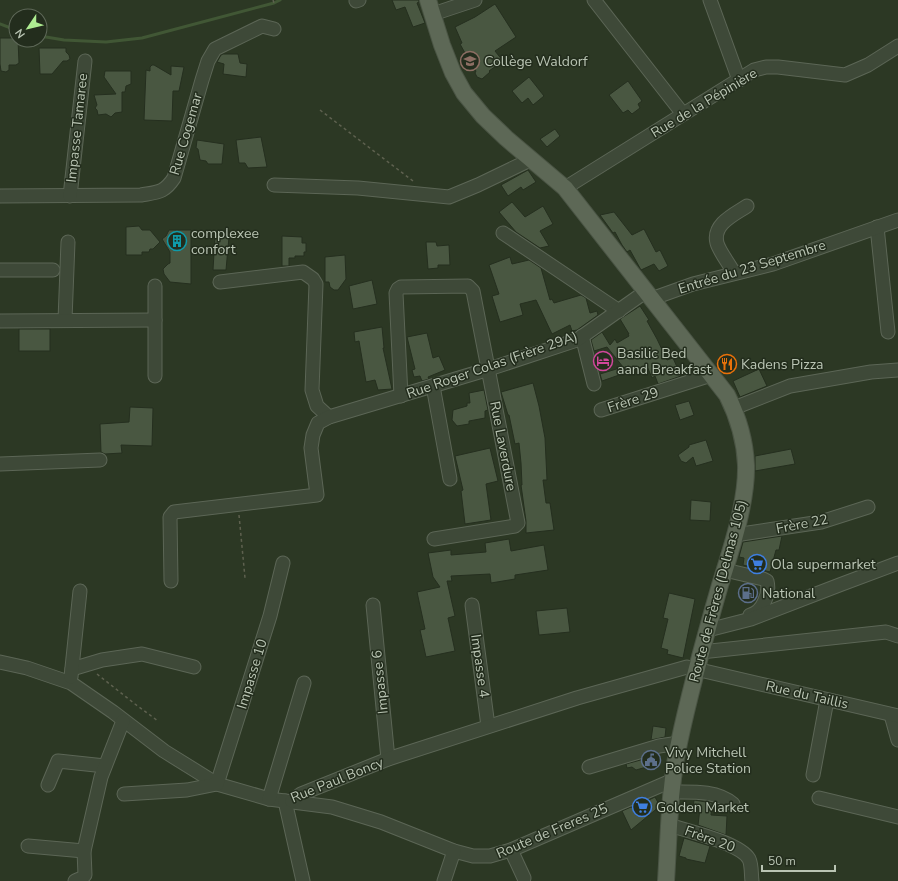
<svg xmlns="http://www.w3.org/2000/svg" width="898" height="881" viewBox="0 0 898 881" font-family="'Nunito Sans',sans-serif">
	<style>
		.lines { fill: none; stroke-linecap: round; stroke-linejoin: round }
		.stream { stroke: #415735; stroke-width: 3 }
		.building { fill: #495741; stroke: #252f1f }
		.minor-casing { stroke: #5c6656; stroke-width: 15 }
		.major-casing { stroke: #4a5444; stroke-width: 18 }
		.path { stroke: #5e614f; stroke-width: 1.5; stroke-dasharray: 3 3; stroke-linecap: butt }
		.minor { stroke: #3e4938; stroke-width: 13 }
		.major { stroke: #5d6856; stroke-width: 16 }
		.labels { text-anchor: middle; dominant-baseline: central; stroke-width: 3; stroke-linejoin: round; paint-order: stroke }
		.poi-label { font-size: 14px; fill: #b9c4b3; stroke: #232d1d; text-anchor: start }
		.street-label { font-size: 14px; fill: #b9c4b3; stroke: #232d1d }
	</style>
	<rect width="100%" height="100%" fill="#2c3824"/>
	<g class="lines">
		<!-- stream -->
		<g class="stream">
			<path d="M0,24L16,30"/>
			<path d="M40,36L64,40L106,42L142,38L274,3L280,0"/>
		</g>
	</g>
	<!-- building -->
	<g class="building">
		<path d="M392,0H419V2L417,3L425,23L413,27L405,7L396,10Z"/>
		<path d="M495,4L516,37L495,51L503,61L489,71L490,72L482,79L477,77L475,73L476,71L471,64H468L466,61L465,53L460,44L462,43L455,27L475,17Z"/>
		<path d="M0,38H16V40H18L19,63L16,65H9V70L6,72L1,71L0,64Z"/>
		<path d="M39,48H66V52L69,55L70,59L67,61H63L52,74H40Z"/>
		<path d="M223,54H238L240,63L247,64L246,77L223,74L224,64L217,62L221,55Z"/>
		<path d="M152,65H154L171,75V66L184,67L179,91H173L172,121L144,120L146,70L150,71V67Z"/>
		<path d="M105,71H131V84L126,86L125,92H122V112L115,113L111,117L106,114L98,115L97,110L95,108L97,105L94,95L116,94L104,77Z"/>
		<path d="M529,77L544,96L533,105L528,98L522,103L512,91Z"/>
		<path d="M628,81L642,101L638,104L640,108L632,114L628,110L623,113L609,95Z"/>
		<path d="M555,129L560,136L547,147L540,139Z"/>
		<path d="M261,137L267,167L248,168L245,163H239L236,140Z"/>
		<path d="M197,140L224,144L222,164H208L206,161L200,160L198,149L196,148Z"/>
		<path d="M528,170L536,182L523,190L521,187L508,196L501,185Z"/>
		<path d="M512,202L525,217L543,206L553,224L540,231L549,246L540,248L516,232L499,212Z"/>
		<path d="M614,212L632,235L644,229L656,252L660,250L668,266L659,271L654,264L641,270L630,250L627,252L622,245L615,232L613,233L600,215Z"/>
		<path d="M139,226L142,230H150L160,242L153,249H150L149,252H142V255H126V227Z"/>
		<path d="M169,230H191V284L170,282L164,274L163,269L168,264L170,263V252L162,239L166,236Z"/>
		<path d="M282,236L302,237V243H306V252H304V256H295V258H289V266H282Z"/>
		<path d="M215,237H229L226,270H213Z"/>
		<path d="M426,242H436L437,246L449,245L450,265H438V268L428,269Z"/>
		<path d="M345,255L346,279L338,290H334L330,287L329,282H325V257Z"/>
		<path d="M510,257L512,264L529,260L541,268L550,300L552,299L554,303L581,295L586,298L590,313L597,311L598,315L577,330L572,331L570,325L552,334L536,300L520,304L523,315L500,322L492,296L499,294L489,265Z"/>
		<path d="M372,280L377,304L353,309L349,286Z"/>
		<path d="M640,306L649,320L647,321L657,339L667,360L673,358L681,376L658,384L655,376L652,378L647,366L645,367V366L602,381L600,374L623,367L607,347L594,351L591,340L602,332L610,345L615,339L617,343L629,336L628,334H629L620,319Z"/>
		<path d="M382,327L384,348H383L392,389L378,390L375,380L366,382L359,341L355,342L354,332Z"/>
		<rect x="19" y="329" width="31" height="22"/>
		<path d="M427,333L433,358L439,356L445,370L428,377L429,379L422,381L420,376L414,377L412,370L415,369L407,337Z"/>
		<path d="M759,369L767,386L740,397L733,381Z"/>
		<path d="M533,383L539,406L545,438L547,480H543L546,503H550L554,530L526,533V521L521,485H522L521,463L519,443L515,444L509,415H508L501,392Z"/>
		<path d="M484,390L488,410L485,411V418L469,421V424L457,426L452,420L453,410L467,406V403H470L469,393Z"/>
		<path d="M689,401L694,415L680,420L675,405Z"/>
		<path d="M130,407L153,408L152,446L121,445L122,453L105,454L101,452L100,424L129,422Z"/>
		<path d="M706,440L713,461L696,466L693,457L686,463L681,461L678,455L689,447V445Z"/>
		<path d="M490,448L498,481L486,484L491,520L465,524L461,491L463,490L455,456Z"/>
		<path d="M791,449L795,464L755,471V456Z"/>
		<path d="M691,500L711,502L710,521L690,520Z"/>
		<path d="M782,536L779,550H776L770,572L743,565L744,558L739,557L743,542Z"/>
		<path d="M509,539L511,551L544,545L548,570L515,575V579L491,583L490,574L451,576L452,581H447L455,616L448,618L455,651L426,657L420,630L425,629L417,592L440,587L433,577L428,553L451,550V555L486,552L485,543Z"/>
		<path d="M669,593L695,599L683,658L667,654L668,650L661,648L668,619L663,618Z"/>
		<path d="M567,608L570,632L539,635L536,611Z"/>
		<path d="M653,726L666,728L665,737L651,740Z"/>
		<path d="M655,756L657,764L636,770L632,767L627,768L626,764Z"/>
		<path d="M655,797L660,806L631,830L622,811L631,807L632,808Z"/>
		<path d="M694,800L712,803L711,815L727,816L726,835L698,825L700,808H693Z"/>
		<path d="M684,838L710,846L705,863L686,859V858L679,856Z"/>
	</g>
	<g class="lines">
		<!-- minor casing -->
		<g class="minor-casing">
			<g id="minor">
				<path d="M594,0L683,114"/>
				<path d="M710,0L739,80"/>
				<path d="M356,1L359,0"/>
				<path d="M433,14L475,0"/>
				<path d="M274,185L358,188L449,197L478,185L532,159"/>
				<path d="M565,188L754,70L766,67H778L845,75L868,65L898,46"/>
				<path d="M0,196L141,195C158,192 164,193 174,178L202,80L208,61L215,49L262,26L274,29"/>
				<path d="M70,196L85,61"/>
				<path d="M877,227L888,332"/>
				<path d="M503,233L619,311"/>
				<path d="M0,270H53"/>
				<path d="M734,273C730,265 719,251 717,243C712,224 735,214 747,206"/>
				<path d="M220,282L303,272L313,279L316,284L312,390L317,406L329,417"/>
				<path d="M651,299L693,284L773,264L898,220"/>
				<path d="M65,320L68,242"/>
				<path d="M0,321L155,320"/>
				<path d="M582,336L594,384"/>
				<path d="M155,376V286"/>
				<path d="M433,386L450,479"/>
				<path d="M401,396L396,293L398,289L401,287L468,286L473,291L518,523L515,526L434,539"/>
				<path d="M734,408L790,386L871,372L898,370"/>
				<path d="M601,410L711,375"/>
				<path d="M0,464L100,460"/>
				<path d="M735,535L821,522L868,507"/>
				<path d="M725,570L763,579L767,581C770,593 763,612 750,615"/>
				<path d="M171,581L170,517L174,512L317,495L311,448L313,435L318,423L329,417L489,369L577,340L645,292"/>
				<path d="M373,605L388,759"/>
				<path d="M472,605L488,726"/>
				<path d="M708,630L751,619L842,584L898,563"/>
				<path d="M701,652L886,632L898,636"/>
				<path d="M0,662L27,668L71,683L113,712L164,751L217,784L269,799L332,807L381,822L454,851L473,856H490L511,850L671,781"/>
				<path d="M72,669L102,660L142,654L194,667"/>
				<path d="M71,677L80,591"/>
				<path d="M891,715L898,740"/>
				<path d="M589,767L659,746L679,743"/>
				<path d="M813,775L827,700"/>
				<path d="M48,785L58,761L105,766"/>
				<path d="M671,792C691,792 717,790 733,804"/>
				<path d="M124,794L187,790L217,784L270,616L283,563"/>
				<path d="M819,798L898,817"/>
				<path d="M269,799L304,683"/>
				<path d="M285,801L303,881"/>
				<path d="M292,801L301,794L388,759L577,698L687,667L898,716"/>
				<path d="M669,825C688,831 740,843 749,859C752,865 751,875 752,881"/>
				<path d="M28,846L84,851"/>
				<path d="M511,850L524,878"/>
				<path d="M75,881L82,878L85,875L84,851L101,777L123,721"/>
				<path d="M444,881L454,851"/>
			</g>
		</g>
		<!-- major casing -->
		<g class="major-casing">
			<path id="major" d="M428,0L442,45L453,73L464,93L483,116L506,138L565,188L727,395C738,417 745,440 746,465C747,502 731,550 720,585C705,637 690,690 679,743C669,788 669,835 666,881"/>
		</g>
		<!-- path -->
		<g class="path">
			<path d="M273,0L274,3"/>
			<path d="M320,110L413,181"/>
			<path d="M239,515L245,578"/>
			<path d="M97,674L135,704L158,721"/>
		</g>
		<!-- minor -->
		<use href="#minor" class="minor"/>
		<!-- major -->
		<use href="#major" class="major"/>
	</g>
	<!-- icons -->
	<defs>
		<g id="school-ring" transform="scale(1)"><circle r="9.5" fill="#232d1d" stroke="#8d6e63" stroke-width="1.5"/><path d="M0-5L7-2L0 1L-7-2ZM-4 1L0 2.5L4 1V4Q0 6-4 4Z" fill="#8d6e63"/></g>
		<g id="building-ring" transform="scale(1)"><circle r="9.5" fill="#232d1d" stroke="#0f9aa8" stroke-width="1.5"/><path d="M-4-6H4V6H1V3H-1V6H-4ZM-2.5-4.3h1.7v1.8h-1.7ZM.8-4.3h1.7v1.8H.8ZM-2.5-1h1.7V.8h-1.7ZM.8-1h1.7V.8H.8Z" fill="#0f9aa8"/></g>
		<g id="hotel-ring" transform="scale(1)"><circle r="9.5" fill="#232d1d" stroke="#d1479c" stroke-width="1.5"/><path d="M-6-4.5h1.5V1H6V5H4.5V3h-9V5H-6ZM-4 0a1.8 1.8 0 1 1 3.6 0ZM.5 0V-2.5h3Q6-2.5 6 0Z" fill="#d1479c"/></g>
		<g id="restaurant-ring" transform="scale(1)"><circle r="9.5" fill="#232d1d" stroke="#e8710a" stroke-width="1.5"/><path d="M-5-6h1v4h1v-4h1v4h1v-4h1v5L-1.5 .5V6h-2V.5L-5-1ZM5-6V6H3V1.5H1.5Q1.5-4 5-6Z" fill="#e8710a"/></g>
		<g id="supermarket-ring" transform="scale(1)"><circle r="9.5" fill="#232d1d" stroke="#3f7fe0" stroke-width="1.5"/><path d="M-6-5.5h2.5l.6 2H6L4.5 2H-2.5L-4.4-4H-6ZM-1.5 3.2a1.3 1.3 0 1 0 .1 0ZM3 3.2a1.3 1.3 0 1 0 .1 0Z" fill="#3f7fe0"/></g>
		<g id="fuel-ring" transform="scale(1)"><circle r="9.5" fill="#232d1d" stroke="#5c6f8a" stroke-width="1.5"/><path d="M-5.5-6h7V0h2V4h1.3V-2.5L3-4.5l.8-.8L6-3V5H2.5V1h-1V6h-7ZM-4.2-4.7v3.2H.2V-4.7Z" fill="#5c6f8a"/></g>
		<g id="civic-ring" transform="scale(1)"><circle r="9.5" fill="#232d1d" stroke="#5c6f8a" stroke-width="1.5"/><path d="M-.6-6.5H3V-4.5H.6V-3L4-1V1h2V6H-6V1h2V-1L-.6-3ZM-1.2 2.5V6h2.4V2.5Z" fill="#5c6f8a"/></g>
	</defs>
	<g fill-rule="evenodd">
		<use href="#school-ring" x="470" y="61"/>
		<use href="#building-ring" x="177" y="241"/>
		<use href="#hotel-ring" x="603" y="361"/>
		<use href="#restaurant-ring" x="727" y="364"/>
		<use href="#supermarket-ring" x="757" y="564"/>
		<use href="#fuel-ring" x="748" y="593"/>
		<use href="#civic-ring" x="651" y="760"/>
		<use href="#supermarket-ring" x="642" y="807"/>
	</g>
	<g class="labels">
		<!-- poi labels -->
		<g class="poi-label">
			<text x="484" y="61">Collège Waldorf</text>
			<text x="191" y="233">complexee<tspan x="191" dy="16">confort</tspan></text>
			<text x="617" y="353">Basilic Bed<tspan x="617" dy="16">aand Breakfast</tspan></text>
			<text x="741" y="364">Kadens Pizza</text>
			<text x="771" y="564">Ola supermarket</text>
			<text x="762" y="593">National</text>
			<text x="665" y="752">Vivy Mitchell<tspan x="665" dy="16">Police Station</tspan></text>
			<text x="656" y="807">Golden Market</text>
		</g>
		<!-- street labels -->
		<g class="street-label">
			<text transform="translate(704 103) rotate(-31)">Rue de la Pépinière</text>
			<text transform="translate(77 128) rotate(-84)">Impasse Tamaree</text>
			<text transform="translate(186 134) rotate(-74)">Rue Cogemar</text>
			<text transform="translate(752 267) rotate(-17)">Entrée du 23 Septembre</text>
			<text transform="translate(492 365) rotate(-19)">Rue Roger Colas (Frère 29A)</text>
			<text transform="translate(633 400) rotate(-18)">Frère 29</text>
			<text transform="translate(503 446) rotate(79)">Rue Laverdure</text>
			<text transform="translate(802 524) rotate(-11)">Frère 22</text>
			<text transform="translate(718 591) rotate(-75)">Route de Frères (Delmas 105)</text>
			<text transform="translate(480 666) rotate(82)">Impasse 4</text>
			<text transform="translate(252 674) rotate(-73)">Impasse 10</text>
			<text transform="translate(380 682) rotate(-96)">Impasse 6</text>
			<text transform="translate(807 695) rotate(13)">Rue du Taillis</text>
			<text transform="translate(337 780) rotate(-22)">Rue Paul Boncy</text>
			<text transform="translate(552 831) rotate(-23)">Route de Freres 25</text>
			<text transform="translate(710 839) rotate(20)">Frère 20</text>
		</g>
	</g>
	<!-- north arrow -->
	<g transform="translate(28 28) rotate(235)"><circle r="19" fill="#232d1d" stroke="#5f6959"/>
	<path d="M0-3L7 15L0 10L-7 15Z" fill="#aeec91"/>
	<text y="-6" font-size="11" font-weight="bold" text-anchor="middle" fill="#b9c4b3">N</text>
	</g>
	<!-- scale -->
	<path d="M762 865v6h73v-6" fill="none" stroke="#b9c4b3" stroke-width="2"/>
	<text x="768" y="865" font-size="12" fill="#b9c4b3" stroke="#232d1d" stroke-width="3" paint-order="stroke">50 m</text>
</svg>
